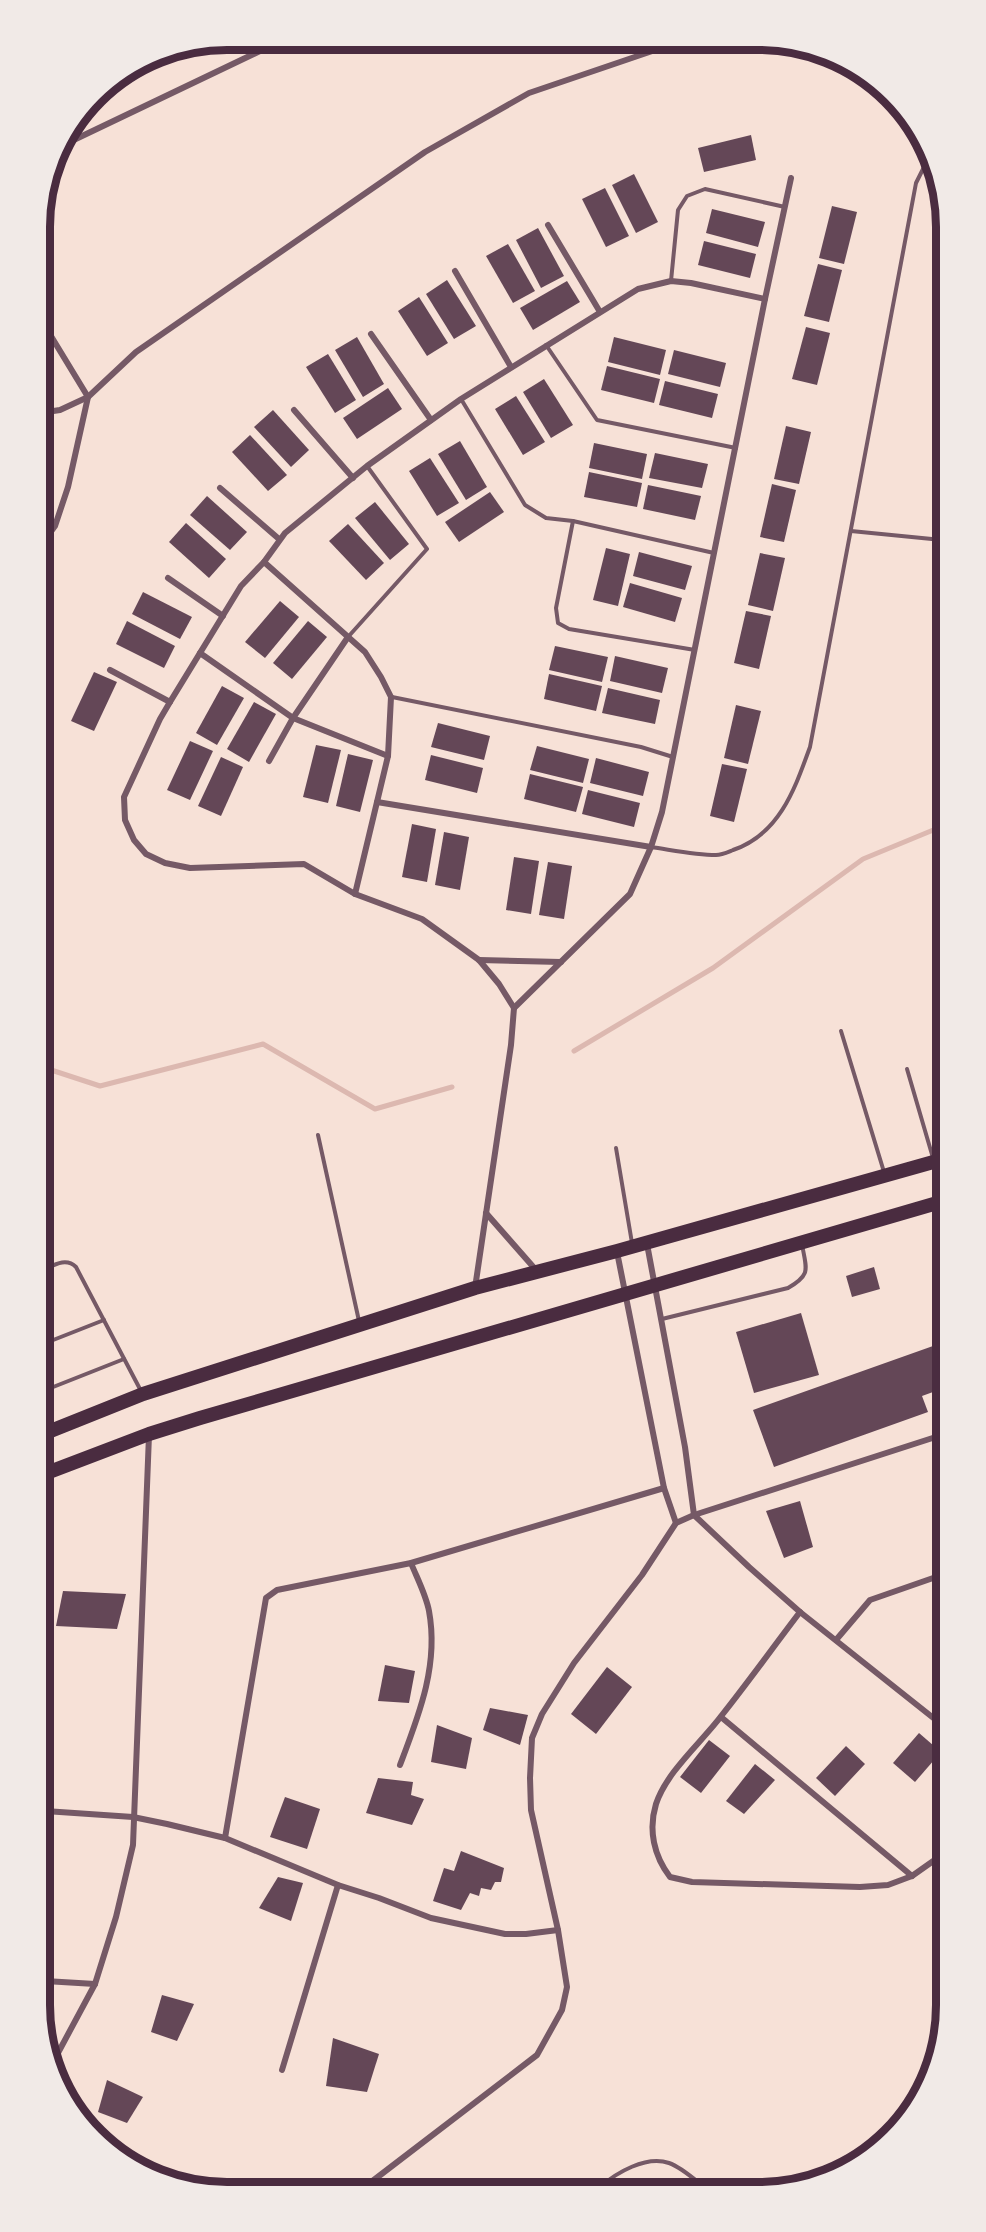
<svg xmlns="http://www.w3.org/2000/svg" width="986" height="2232" viewBox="0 0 986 2232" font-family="'Nunito Sans',sans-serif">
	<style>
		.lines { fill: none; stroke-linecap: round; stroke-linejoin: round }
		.stream { stroke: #dcb8b0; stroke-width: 5 }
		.building { fill: #644757 }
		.service { stroke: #755966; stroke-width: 4 }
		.minor { stroke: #755966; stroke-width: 6 }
		.primary { stroke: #4a2c40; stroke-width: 14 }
		.rim { fill: none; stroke: #4a2c40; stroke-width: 8 }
	</style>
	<rect width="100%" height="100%" fill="#f7e1d7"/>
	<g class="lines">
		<!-- stream -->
		<g class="stream">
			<path d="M574,1051L713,968L863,859L943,826"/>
			<path d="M42,1067L100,1086L263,1044L375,1109L452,1087"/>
		</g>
	</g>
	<!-- building -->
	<g class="building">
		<path d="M751,135L756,160L704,172L698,148Z"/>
		<path d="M634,174L658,222L636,233L612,185Z"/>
		<path d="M605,188L629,236L606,247L582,199Z"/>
		<path d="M832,206L857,212L844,264L819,258Z"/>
		<path d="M712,209L765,222L758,247L706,233Z"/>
		<path d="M538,228L564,276L541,288L516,240Z"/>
		<path d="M704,241L756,254L750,278L698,265Z"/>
		<path d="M508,244L535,291L513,303L486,256Z"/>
		<path d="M818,264L842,270L829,322L804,316Z"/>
		<path d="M447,280L476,326L454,339L426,294Z"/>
		<path d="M567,281L580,302L533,330L520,308Z"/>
		<path d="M419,297L448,343L427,356L398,311Z"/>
		<path d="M806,327L830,333L817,385L792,379Z"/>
		<path d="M357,337L384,384L363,397L335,350Z"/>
		<path d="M614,337L666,350L660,375L608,362Z"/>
		<path d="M674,350L726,363L720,387L668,374Z"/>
		<path d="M328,354L356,400L335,413L306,367Z"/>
		<path d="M607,366L660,379L654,403L601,390Z"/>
		<path d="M544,379L573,425L551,438L523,392Z"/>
		<path d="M665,381L718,394L712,418L659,405Z"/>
		<path d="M388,388L402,409L357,439L343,418Z"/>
		<path d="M516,396L545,442L523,455L495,409Z"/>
		<path d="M273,410L309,450L291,467L254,427Z"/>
		<path d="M786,426L811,432L799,484L774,479Z"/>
		<path d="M250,435L287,475L268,491L232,452Z"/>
		<path d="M460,441L487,487L466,500L438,454Z"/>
		<path d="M594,443L647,454L642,479L589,468Z"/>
		<path d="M655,453L708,464L702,488L649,478Z"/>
		<path d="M430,458L459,503L437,516L409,471Z"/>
		<path d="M589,472L642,483L637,507L584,497Z"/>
		<path d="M772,484L796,490L784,542L760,537Z"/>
		<path d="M648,485L701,496L695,520L643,509Z"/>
		<path d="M490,492L504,512L459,542L445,522Z"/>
		<path d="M207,496L247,532L230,550L190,515Z"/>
		<path d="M375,502L409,544L390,560L355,518Z"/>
		<path d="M186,523L226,559L209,578L169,542Z"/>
		<path d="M348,524L384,563L366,580L329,541Z"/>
		<path d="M606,548L630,554L618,606L593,600Z"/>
		<path d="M639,552L692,566L685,590L633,576Z"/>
		<path d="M760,553L785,558L773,611L748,605Z"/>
		<path d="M630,583L682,598L675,622L623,607Z"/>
		<path d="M143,592L192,617L180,639L132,614Z"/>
		<path d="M280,601L299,617L265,658L245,642Z"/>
		<path d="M746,611L771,616L759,669L734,663Z"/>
		<path d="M127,621L175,646L164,668L116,644Z"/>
		<path d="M308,621L327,637L292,679L273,663Z"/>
		<path d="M555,646L608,657L602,682L549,670Z"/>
		<path d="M615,656L668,668L662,693L610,681Z"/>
		<path d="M94,672L117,682L94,731L71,721Z"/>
		<path d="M549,674L602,686L596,711L544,699Z"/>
		<path d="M222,686L244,698L217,745L196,733Z"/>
		<path d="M608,688L660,700L655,724L602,713Z"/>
		<path d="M254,702L276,714L249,762L227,749Z"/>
		<path d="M736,705L761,711L748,764L724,758Z"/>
		<path d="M438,723L490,736L484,760L431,747Z"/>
		<path d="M190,741L213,751L190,800L167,790Z"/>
		<path d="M316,745L341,750L328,803L303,797Z"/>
		<path d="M537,746L589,759L583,783L530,770Z"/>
		<path d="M348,754L373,760L360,812L336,806Z"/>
		<path d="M431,755L483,768L477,793L425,780Z"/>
		<path d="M221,757L243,767L221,816L198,806Z"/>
		<path d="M596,758L649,772L643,796L590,783Z"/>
		<path d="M722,764L747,769L734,822L710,816Z"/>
		<path d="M530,774L583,787L576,812L524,799Z"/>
		<path d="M588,790L640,803L634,827L582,814Z"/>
		<path d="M412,824L436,829L427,882L402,877Z"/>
		<path d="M444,832L469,837L460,890L435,885Z"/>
		<path d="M514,857L539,861L531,914L506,910Z"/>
		<path d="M548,862L572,866L564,919L539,915Z"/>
		<path d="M874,1267L880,1289L852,1297L846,1276Z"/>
		<path d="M801,1313L819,1375L754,1393L736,1332Z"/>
		<path d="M933,1346L944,1379V1388L922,1396L928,1412L774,1467L753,1410Z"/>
		<path d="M800,1501L813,1547L784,1558L766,1511Z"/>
		<path d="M63,1591L126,1594L117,1629L56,1626Z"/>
		<path d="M385,1665L415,1671L409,1703L378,1701Z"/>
		<path d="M607,1667L632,1687L596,1734L571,1714Z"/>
		<path d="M490,1708L528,1715L520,1745L483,1730Z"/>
		<path d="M437,1725L472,1738L466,1769L431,1762Z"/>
		<path d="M919,1733L941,1752L915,1782L893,1763Z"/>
		<path d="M709,1740L730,1756L701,1793L680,1777Z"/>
		<path d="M846,1746L865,1764L835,1796L816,1778Z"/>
		<path d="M755,1764L775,1780L744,1814L726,1801Z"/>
		<path d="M378,1778L413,1782L411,1795L424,1799L412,1825L366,1813Z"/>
		<path d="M285,1797L320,1809L307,1849L270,1837Z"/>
		<path d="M461,1851L504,1868L501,1882H495L491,1890L481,1888L479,1896L470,1893L461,1910L433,1901L444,1868L454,1871Z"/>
		<path d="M278,1877L303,1883L291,1921L259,1908Z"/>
		<path d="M162,1995L194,2004L177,2041L151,2032Z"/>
		<path d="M333,2038L379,2054L367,2092L326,2086Z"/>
		<path d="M107,2080L143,2097L127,2123L98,2112Z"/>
	</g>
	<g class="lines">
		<!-- service -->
		<g class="service">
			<path d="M671,281L678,210L687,196L705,189L785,207"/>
			<path d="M546,345L597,420L736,448"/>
			<path d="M461,399L525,505L546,518L573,521L714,553"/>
			<path d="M573,521L556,608L558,623L569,629L695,650"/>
			<path d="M851,531L942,540"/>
			<path d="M348,637L427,549L367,466"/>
			<path d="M392,697L641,747L673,757"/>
			<path d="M651,847C672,850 695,855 716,855C722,855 728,852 733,850C780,834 795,788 810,747L916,183L925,165L932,159"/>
			<path d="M841,1031L884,1172"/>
			<path d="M907,1069L933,1158"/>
			<path d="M318,1135L359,1321"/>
			<path d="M616,1148L632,1243"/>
			<path d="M43,1270C54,1265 66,1257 76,1267L141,1391"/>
			<path d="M662,1319L788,1288C812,1274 806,1269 802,1244"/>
			<path d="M43,1344L104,1320"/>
			<path d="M43,1391L124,1359"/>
			<path d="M600,2187C616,2173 646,2155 669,2163C681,2167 694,2179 704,2187"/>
		</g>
		<!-- minor -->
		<g class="minor">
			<path d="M57,148L285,39"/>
			<path d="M548,225L600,312"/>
			<path d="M455,271L511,367"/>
			<path d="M40,318L88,397L68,487L55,526L41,545"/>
			<path d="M371,334L431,420"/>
			<path d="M294,410L353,478"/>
			<path d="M40,413L60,410L88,397L136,352L425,152L529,93L667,46L691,42"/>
			<path d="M220,488L279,539"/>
			<path d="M264,562L365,652L381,677L391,697L388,756L355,894"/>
			<path d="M168,578L223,616"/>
			<path d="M200,653L293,718L388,756"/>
			<path d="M110,670L170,702"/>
			<path d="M269,761L293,718L348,637"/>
			<path d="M377,802L651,847"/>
			<path d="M479,960L561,962"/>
			<path d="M514,1008L630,894L651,847L662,812L765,299L791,178"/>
			<path d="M486,1213L536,1270"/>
			<path d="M647,1244L685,1447L694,1515L749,1567L800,1612L946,1728"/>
			<path d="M617,1252L664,1488L676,1523"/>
			<path d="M475,1288L511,1045L514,1008L499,984L479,960L422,919L355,894L304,864L190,868L165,863L146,854L134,840L125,820L124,797L160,719L170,702L241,586L264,562L285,533L367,466L461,399L638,289L671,281L691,283L765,299"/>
			<path d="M800,1612C774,1646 749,1681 722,1715C702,1742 667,1771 656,1804C648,1830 654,1856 670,1877L692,1882L860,1887L888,1885L912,1876L946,1852"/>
			<path d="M836,1640L870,1600L936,1577"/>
			<path d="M721,1717L912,1876"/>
			<path d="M400,1765C419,1715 439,1665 429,1611C426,1595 417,1578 411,1563"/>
			<path d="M45,1811L133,1817L167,1824L225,1838L338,1885L379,1898L431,1918L505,1934H526L558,1930"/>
			<path d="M225,1838L266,1598L277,1590L411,1563L664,1488"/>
			<path d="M45,1981L95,1984"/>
			<path d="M51,2066L95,1984L116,1917L133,1845L149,1435"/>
			<path d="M282,2070L338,1885"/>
			<path d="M362,2189L537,2055L562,2010L567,1987L558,1930L531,1810L530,1778L532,1738L542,1714L574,1663L642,1575L676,1523L694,1515L945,1434"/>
		</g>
		<!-- primary -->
		<g class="primary">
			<path d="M43,1434L143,1394L475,1288L617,1251L944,1159"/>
			<path d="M44,1474L149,1434L200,1418L944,1201"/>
		</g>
	</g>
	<!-- crop -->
	<path d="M0 0H986V2232H0ZM227 50H759A177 177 0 0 1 936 227V2005A177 177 0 0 1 759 2182H227A177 177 0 0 1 50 2005V227A177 177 0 0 1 227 50Z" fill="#f1eae7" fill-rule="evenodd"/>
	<path class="rim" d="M227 50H759A177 177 0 0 1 936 227V2005A177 177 0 0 1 759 2182H227A177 177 0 0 1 50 2005V227A177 177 0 0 1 227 50Z"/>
</svg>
